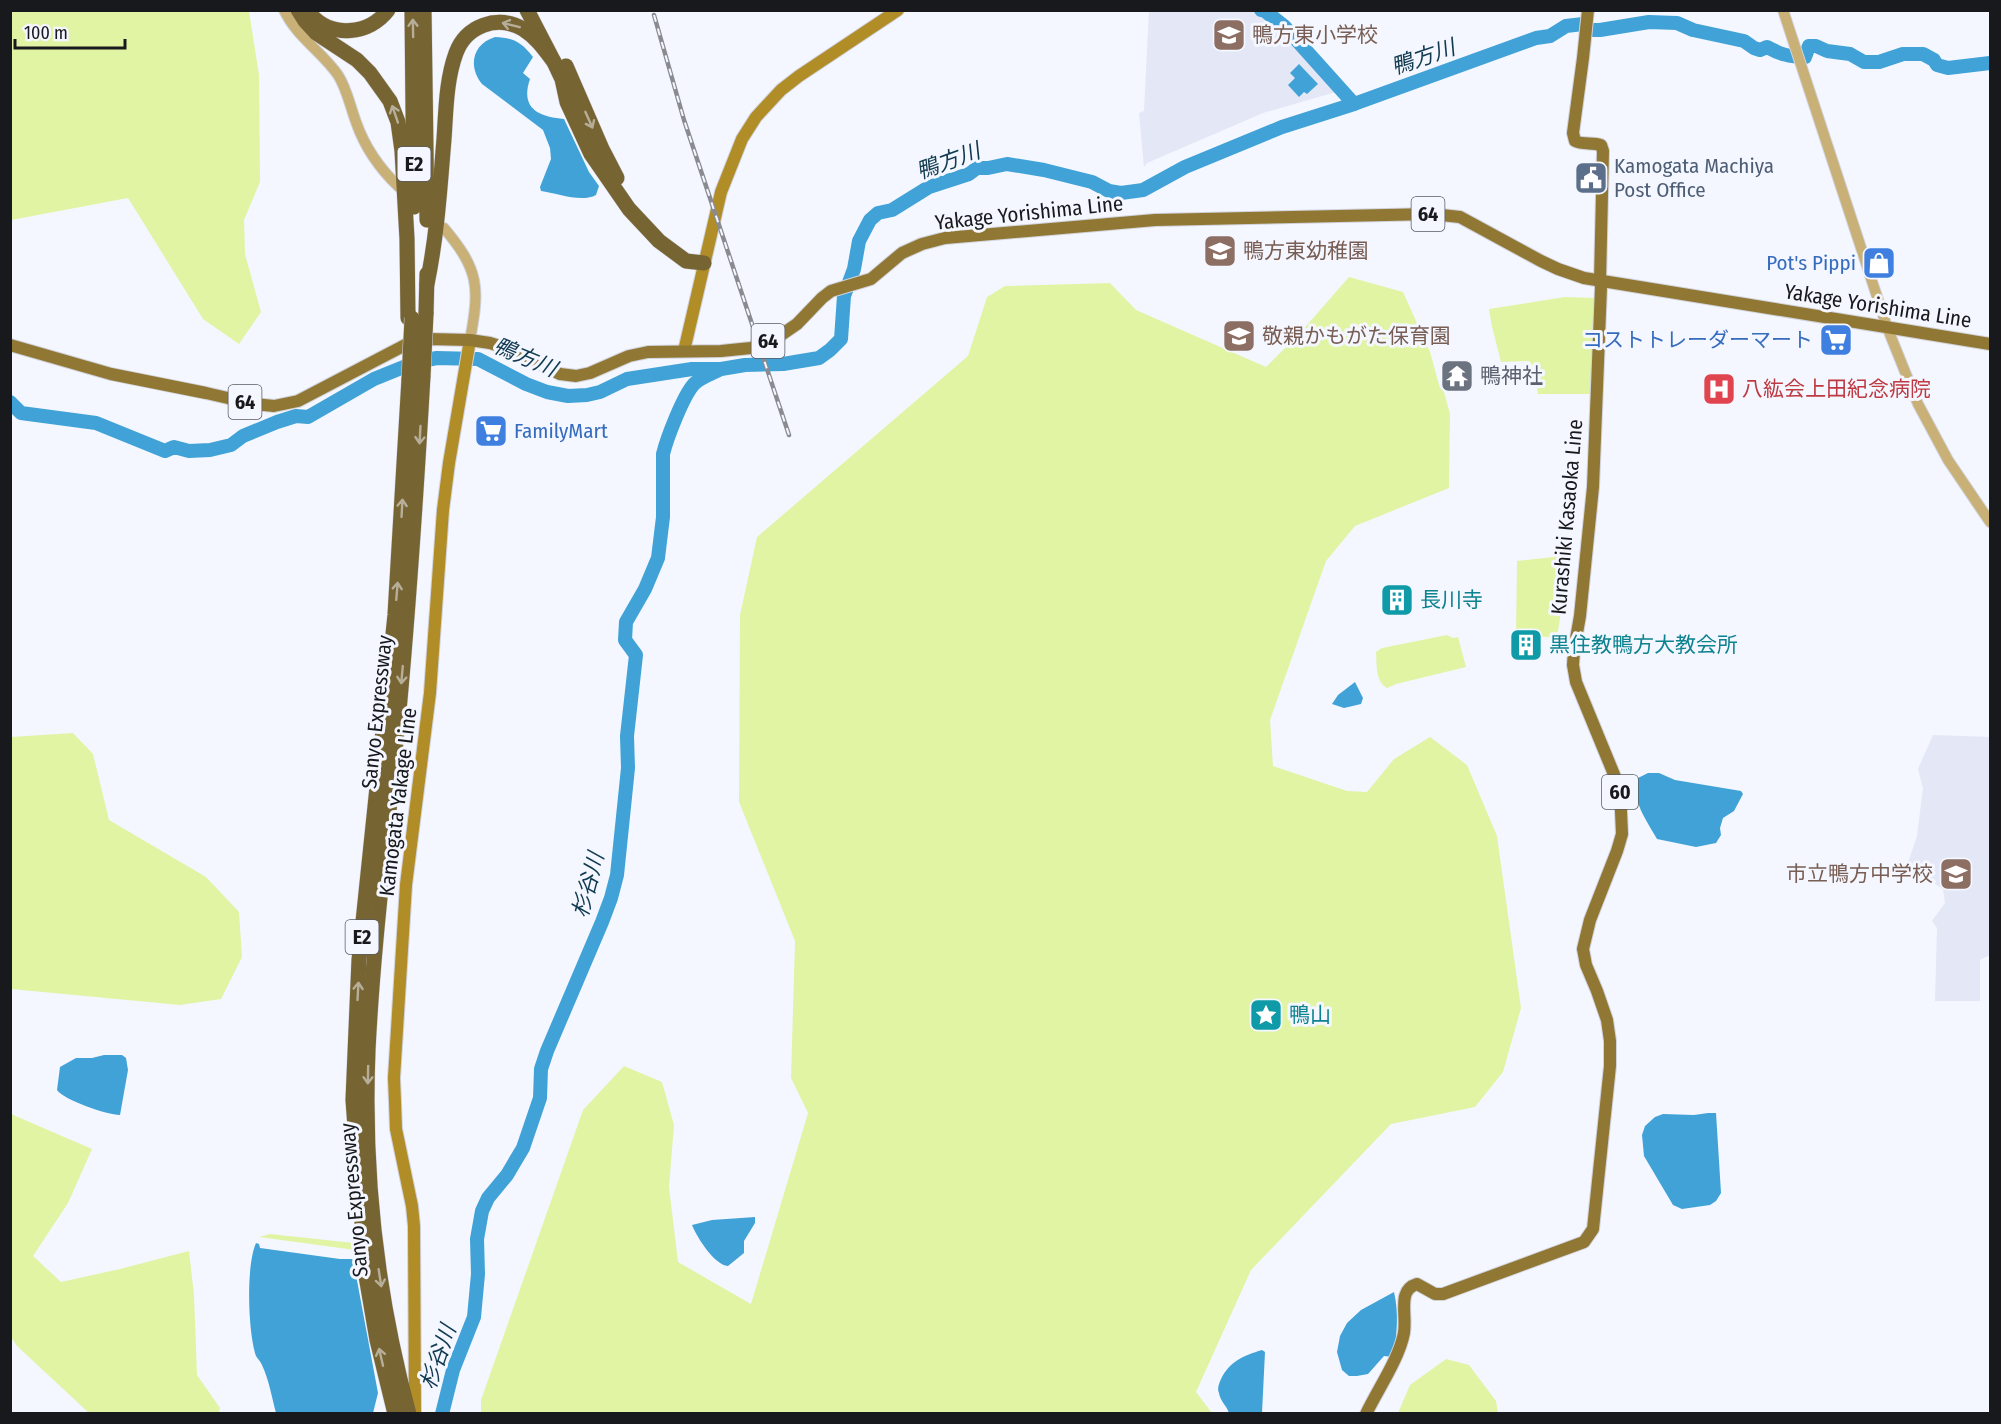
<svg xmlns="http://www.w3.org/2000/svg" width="2001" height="1424" viewBox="0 0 2001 1424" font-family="'Fira Sans Condensed','Noto Sans JP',sans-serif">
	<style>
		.built { fill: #e3e7f6 }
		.green { fill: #e0f4a4 }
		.water { fill: #41a2d7 }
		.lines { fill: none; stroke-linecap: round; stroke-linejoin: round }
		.river { stroke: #41a2d7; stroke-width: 14 }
		.tertiary-casing { stroke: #d1d3db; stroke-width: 12 }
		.secondary-casing { stroke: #d1d3db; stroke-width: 14 }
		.primary-casing { stroke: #d1d3db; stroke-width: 14 }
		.motorway-casing { stroke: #d1d3db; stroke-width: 16 }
		.tertiary { stroke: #c8b077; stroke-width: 10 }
		.secondary { stroke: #b18d27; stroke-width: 12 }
		.primary { stroke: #917734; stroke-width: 12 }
		.motorway { stroke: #776433; stroke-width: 15 }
		.rail-casing { stroke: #898b90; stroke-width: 4.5 }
		.rail { stroke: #f4f7ff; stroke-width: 2; stroke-dasharray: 7; stroke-linecap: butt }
		.motorway-bridge-casing { stroke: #d1d3db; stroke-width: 16; stroke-linecap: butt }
		.motorway-bridge { stroke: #776433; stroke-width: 15 }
		.oneway { stroke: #b6ae99 }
		.labels { text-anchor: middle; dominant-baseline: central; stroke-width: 6; stroke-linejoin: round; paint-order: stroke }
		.shield { fill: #f4f7ff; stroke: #5a5c60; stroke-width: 1.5 }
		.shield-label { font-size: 20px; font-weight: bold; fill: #18191c }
		.education-label { font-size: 21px; fill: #785e54; stroke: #f4f7ff; text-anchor: start }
		.service-label { font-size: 21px; fill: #4e5e75; stroke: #f4f7ff; text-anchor: start }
		.street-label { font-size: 21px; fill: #18191c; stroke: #f4f7ff }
		.shop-label { font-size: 21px; fill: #366cbe; stroke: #f4f7ff; text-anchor: end }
		.worship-label { font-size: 21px; fill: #5b616d; stroke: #f4f7ff; text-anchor: start }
		.health-label { font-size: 21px; fill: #be3a42; stroke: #f4f7ff; text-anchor: start }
		.culture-label { font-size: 21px; fill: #0d838f; stroke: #f4f7ff; text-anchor: start }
		.water-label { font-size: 22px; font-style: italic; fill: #113a50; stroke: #f4f7ff }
	</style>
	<rect width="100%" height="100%" fill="#f4f7ff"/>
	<!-- built -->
	<g class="built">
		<path d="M1149,11H1263L1289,34L1336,92L1263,113L1147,163L1144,167L1139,113L1144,111Z"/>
		<path d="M1933,735L1990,737V955L1980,960V1001H1935L1937,928L1932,921L1945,903L1943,889L1935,884L1936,881L1907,866L1917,836L1923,788L1918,769Z"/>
	</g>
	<!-- green -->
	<g class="green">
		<path d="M11,10L249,11L259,75L260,182L244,220L245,254L261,312L239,344L203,319L128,198L11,220Z"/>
		<path d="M1349,277L1403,292L1430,352L1440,388L1444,392L1450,414L1449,488L1355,526L1326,561L1270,720L1273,766L1347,791L1367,792L1394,759L1430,737L1467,765L1497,836L1521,1008L1503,1072L1475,1107L1391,1124L1251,1270L1196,1392L1212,1413H481V1400L583,1110L624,1066L662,1082L674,1125L669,1187L678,1262L751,1304L808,1113L791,1078L795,941L739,802L740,615L757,537L968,356L987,297L1005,286L1110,283L1136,310L1266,367L1300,333Z"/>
		<path d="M1565,297L1595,298L1593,394H1538L1533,366L1529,361L1501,362L1492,327L1489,309Z"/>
		<path d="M1563,556L1561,578L1566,579L1557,638L1516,634L1517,561Z"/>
		<path d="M1447,635L1453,638L1458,637L1466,667L1396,684L1387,688C1375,681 1377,665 1376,652L1382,648Z"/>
		<path d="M73,733L93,754L109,820L206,877L239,912L242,957L221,999L180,1005L11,989V737Z"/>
		<path d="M11,1114L92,1149L68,1203L33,1256L61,1282L120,1269L189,1251L194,1295L197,1375L220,1408L219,1413H89L17,1346L11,1337Z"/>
		<path d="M270,1234L354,1243L355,1250L259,1237Z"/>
		<path d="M1446,1359L1469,1365L1496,1401L1498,1413H1398L1410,1385Z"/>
	</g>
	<!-- water -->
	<g class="water">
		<path d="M495,37C514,38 521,42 533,57L523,73L530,79C520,108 538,117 564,119L589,172L599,186L596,195C582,203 556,193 541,191L540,187L551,159L550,148L543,130L482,84C468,67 472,44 495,37Z"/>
		<path d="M1299,64L1318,84L1307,94L1304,92L1299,97L1288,85L1295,78L1290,73Z"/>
		<path d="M1355,682L1363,698L1361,704L1344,708L1332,704L1338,695Z"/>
		<path d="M1648,773H1659L1675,780L1741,791L1743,794L1734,811L1723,818L1720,828L1721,835L1716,843L1696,847L1657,839C1647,821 1630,799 1638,778Z"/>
		<path d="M104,1055H122L126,1058L128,1070L120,1115C107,1115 64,1100 57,1090L60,1067L76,1058H92Z"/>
		<path d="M1708,1113H1716L1721,1193L1716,1201L1710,1205L1682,1209L1673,1205L1644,1156L1642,1135L1645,1126L1655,1117L1663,1114L1694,1115Z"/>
		<path d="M755,1217V1223L744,1241V1253L728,1266C714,1265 697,1237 692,1225L712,1220Z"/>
		<path d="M256,1243L259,1244L260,1248L340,1259H353L378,1393L373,1413H276C272,1398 269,1380 262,1365C260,1360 256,1358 255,1353C248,1328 246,1266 256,1243Z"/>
		<path d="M1394,1292C1399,1313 1397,1336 1393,1357L1384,1356L1368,1374L1357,1376H1349L1342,1370L1337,1352L1340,1336L1347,1323L1361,1310Z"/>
		<path d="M1262,1350L1265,1352L1262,1413H1229C1227,1406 1220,1401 1219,1393C1217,1388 1219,1384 1221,1379C1230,1361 1243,1356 1262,1350Z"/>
	</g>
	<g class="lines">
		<!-- river -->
		<g class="river">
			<path d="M1261,10L1265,11L1284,26L1354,104"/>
			<path d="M10,402L21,413L96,423L165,451L174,447L189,451L210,450L231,445L243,436L277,422L296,416L308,417L374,379L416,362L437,358L478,359L526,384L547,392L568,396L587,395L600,392L627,379L692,369H721L745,365L783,364L819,358L830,350L841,339L844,296L854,269L859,241L870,220L878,213L892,210L929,187L969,174L977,168H988L1007,164L1044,170L1092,182L1109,191L1121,193L1143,190L1185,167L1282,127L1354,104L1536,38L1550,36L1566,26L1583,24L1589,30H1600L1649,22L1677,23L1693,30L1744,41L1754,48L1760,50L1767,47C1780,54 1789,57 1805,57L1809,46H1816L1827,51L1850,54L1864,62H1879L1903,54H1923L1934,60L1937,65L1948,68L1990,63"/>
			<path d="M442,1414L453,1370L474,1317L478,1274L477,1239L482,1211L488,1198L507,1175L523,1148L540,1098L541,1069L547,1051L602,922L611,898L617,875L628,768L627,736L636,655L625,640L626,622L645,589L658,558L663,517V454C667,438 683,396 694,384C700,378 711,374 719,370"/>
		</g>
		<!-- tertiary casing -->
		<g class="tertiary-casing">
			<g id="tertiary">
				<path d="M284,10C296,36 322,52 338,75C347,89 350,106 356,122C365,148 380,169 399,187"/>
				<path d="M1783,10L1887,327L1918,404L1948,460L1990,522"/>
				<path d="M444,228C479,270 480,286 470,340"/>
			</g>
		</g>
		<!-- secondary casing -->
		<g class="secondary-casing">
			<g id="secondary">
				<path d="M684,351L721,192L742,139L756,117L781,90L799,76L898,10"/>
				<path d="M415,1414L414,1226L412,1206L396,1129L395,1102L394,1078L406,885L430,693L443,510L449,463L470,340"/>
			</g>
		</g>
		<!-- primary casing -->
		<g class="primary-casing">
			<g id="primary">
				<path d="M10,345L111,374L206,393L254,404L274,406L298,401L409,343L428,339L470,340L490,343L509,349L560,374L576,376L590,373L629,356L648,352L721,351L751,348L766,342L781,335L797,324L822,298L831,291L871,279L902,253L922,244L945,238L1155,220L1432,214L1460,217L1541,261L1558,269L1584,278L1990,344"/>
				<path d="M1366,1414C1378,1389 1399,1359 1404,1333C1407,1313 1397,1290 1417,1284L1435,1294H1443L1584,1242L1593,1229L1610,1066V1041L1607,1020L1597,991L1586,965L1583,949L1590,920L1617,851L1622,834L1620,789L1576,682L1573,665L1574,650L1580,616L1593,487L1601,287L1600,281L1603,151L1601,145C1593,142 1583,145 1575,141L1573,133L1583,58L1588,10"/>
			</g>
		</g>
		<!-- motorway casing -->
		<g class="motorway-casing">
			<g id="motorway">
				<path d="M298,10L305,21L316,33L357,60L370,73L390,101L398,122L402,151L407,239L408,318"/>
				<path d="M412,10L414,207"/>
				<path d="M424,10L427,220"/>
				<path d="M527,10L554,62L562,79L567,102L591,154L629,209L659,241L686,261L704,263"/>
				<path d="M311,15C332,38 369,35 388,10"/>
				<path d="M566,66L602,149L617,178"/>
				<path d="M427,284C437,236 440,187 444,139C446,111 446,80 456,53C466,26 497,14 523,29C536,37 545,50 554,62"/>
				<path d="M426,314L427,274"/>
				<path d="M395,1414L377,1340L366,1276L353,1100L359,960L395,615L409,379"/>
				<path d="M409,1414C377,1297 363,1172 368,1050C373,947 386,845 396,742C408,620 416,498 423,376"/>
			</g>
		</g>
		<!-- tertiary -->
		<use href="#tertiary" class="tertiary"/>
		<!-- secondary -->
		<use href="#secondary" class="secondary"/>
		<!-- primary -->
		<use href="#primary" class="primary"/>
		<!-- motorway -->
		<use href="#motorway" class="motorway"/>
		<!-- rail casing -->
		<g class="rail-casing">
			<path id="rail" d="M654,15L684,120L789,435"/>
		</g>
		<!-- rail -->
		<use href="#rail" class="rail"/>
		<!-- motorway-bridge casing -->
		<g class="motorway-bridge-casing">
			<g id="motorway-bridge">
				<path d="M423,376L426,314"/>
				<path d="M409,379L412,318"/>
			</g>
		</g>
		<!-- motorway-bridge -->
		<use href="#motorway-bridge" class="motorway-bridge"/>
	</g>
	<!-- one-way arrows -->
	<defs><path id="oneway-shaft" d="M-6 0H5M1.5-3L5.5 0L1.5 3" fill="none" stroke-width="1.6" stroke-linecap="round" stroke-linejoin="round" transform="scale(1.5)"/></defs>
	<g class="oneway">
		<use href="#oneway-shaft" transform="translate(511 25) rotate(-166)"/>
		<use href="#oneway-shaft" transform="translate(413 28) rotate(-91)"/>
		<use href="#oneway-shaft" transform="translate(395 114) rotate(-109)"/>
		<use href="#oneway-shaft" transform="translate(589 120) rotate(66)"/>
		<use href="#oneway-shaft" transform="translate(420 435) rotate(93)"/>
		<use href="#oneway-shaft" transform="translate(402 508) rotate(-87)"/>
		<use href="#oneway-shaft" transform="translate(397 591) rotate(-85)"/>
		<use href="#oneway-shaft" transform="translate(402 675) rotate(95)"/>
		<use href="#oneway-shaft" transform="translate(358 991) rotate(-87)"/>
		<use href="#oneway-shaft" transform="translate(368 1075) rotate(91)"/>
		<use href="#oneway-shaft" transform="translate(380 1278) rotate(81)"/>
		<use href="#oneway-shaft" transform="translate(381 1357) rotate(-103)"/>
	</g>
	<!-- icons -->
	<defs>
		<g id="school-square" transform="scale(1.725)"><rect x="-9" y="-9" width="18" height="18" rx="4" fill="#8d6e63" stroke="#f4f7ff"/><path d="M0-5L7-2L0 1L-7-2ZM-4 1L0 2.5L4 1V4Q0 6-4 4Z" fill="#fff"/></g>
		<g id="civic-square" transform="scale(1.725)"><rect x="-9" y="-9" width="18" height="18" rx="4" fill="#5c6f8a" stroke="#f4f7ff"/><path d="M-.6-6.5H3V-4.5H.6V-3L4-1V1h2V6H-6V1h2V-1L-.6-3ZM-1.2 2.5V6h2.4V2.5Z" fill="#fff"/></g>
		<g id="shop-square" transform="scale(1.725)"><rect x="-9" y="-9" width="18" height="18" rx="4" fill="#3f7fe0" stroke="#f4f7ff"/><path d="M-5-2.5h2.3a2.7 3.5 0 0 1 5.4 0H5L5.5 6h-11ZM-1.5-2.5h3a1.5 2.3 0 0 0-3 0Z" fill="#fff"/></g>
		<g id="supermarket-square" transform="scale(1.725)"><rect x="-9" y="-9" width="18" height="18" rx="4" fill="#3f7fe0" stroke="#f4f7ff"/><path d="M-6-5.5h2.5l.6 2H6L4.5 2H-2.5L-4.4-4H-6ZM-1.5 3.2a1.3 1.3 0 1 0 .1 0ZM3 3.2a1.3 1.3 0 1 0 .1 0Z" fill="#fff"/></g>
		<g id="temple-square" transform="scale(1.725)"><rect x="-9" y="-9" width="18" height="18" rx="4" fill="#6b7280" stroke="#f4f7ff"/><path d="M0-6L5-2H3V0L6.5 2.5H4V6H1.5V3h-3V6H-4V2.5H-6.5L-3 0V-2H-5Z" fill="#fff"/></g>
		<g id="hospital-square" transform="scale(1.725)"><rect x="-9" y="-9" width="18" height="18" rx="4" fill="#e0444e" stroke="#f4f7ff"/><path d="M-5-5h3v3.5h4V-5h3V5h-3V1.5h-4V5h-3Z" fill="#fff"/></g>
		<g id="building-square" transform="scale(1.725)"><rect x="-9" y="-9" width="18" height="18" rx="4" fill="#0f9aa8" stroke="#f4f7ff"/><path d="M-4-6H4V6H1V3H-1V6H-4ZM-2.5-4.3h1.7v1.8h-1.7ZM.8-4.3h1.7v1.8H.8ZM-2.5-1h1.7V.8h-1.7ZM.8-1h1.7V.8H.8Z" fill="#fff"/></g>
		<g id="sight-square" transform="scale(1.725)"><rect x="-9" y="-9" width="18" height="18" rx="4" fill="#0f9aa8" stroke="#f4f7ff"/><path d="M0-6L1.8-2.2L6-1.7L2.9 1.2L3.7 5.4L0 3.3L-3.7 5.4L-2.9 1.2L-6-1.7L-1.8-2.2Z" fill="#fff"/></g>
	</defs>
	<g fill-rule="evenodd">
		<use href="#school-square" x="1229" y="35"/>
		<use href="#civic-square" x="1591" y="178"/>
		<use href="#school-square" x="1220" y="251"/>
		<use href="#shop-square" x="1879" y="263"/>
		<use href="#school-square" x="1239" y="336"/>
		<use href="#supermarket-square" x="1836" y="340"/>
		<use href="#temple-square" x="1457" y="376"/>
		<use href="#hospital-square" x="1719" y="389"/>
		<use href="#supermarket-square" x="491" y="431"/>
		<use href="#building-square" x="1397" y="600"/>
		<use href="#building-square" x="1526" y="645"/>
		<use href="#school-square" x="1956" y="874"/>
		<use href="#sight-square" x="1266" y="1015"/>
	</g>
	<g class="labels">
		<!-- shield labels -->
		<g class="shield">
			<rect x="397.5" y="147" width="33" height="34" rx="4.5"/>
			<rect x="1411.5" y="197" width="33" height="34" rx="4.5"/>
			<rect x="751.5" y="324" width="33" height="34" rx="4.5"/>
			<rect x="228.5" y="385" width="33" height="34" rx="4.5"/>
			<rect x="1602" y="775" width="36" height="34" rx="4.5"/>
			<rect x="345.5" y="920" width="33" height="34" rx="4.5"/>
		</g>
		<g class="shield-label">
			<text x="414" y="164">E2</text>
			<text x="1428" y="214">64</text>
			<text x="768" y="341">64</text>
			<text x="245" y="402">64</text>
			<text x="1620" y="792">60</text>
			<text x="362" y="937">E2</text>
		</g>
		<!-- education labels -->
		<g class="education-label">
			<text x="1252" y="35">鴨方東小学校</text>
			<text x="1243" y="251">鴨方東幼稚園</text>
			<text x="1262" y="336">敬親かもがた保育園</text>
			<text x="1933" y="874" text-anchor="end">市立鴨方中学校</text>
		</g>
		<!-- service labels -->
		<g class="service-label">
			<text x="1614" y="166">Kamogata Machiya<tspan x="1614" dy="24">Post Office</tspan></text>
		</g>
		<!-- street labels -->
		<g class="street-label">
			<text transform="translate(1029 213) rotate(-6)">Yakage Yorishima Line</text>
			<text transform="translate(1878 306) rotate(9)">Yakage Yorishima Line</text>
			<text transform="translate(1567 517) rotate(-85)">Kurashiki Kasaoka Line</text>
			<text transform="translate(377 712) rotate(-84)">Sanyo Expressway</text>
			<text transform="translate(398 802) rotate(-83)">Kamogata Yakage Line</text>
			<text transform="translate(354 1200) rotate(-95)">Sanyo Expressway</text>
		</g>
		<!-- shop labels -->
		<g class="shop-label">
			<text x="1856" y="263">Pot's Pippi</text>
			<text x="1813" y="340">コストトレーダーマート</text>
			<text x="514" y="431" text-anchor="start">FamilyMart</text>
		</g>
		<!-- worship labels -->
		<g class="worship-label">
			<text x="1480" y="376">鴨神社</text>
		</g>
		<!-- health labels -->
		<g class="health-label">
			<text x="1742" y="389">八紘会上田紀念病院</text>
		</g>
		<!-- culture labels -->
		<g class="culture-label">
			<text x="1420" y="600">長川寺</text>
			<text x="1549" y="645">黒住教鴨方大教会所</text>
			<text x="1289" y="1015">鴨山</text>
		</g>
		<!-- water labels -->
		<g class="water-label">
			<text transform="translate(1423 57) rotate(-19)">鴨方川</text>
			<text transform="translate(948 161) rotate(-20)">鴨方川</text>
			<text transform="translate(525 357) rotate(23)">鴨方川</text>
			<text transform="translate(588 885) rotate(-75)">杉谷川</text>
			<text transform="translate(438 1357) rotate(-71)">杉谷川</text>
		</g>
	</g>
	<!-- border -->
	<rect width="2001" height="1424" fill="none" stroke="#18191c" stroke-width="24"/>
	<!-- scale -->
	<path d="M15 39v9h110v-9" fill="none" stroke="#18191c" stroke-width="3"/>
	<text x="24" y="39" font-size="18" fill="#18191c" stroke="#f4f7ff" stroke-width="4.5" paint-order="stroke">100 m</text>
</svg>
